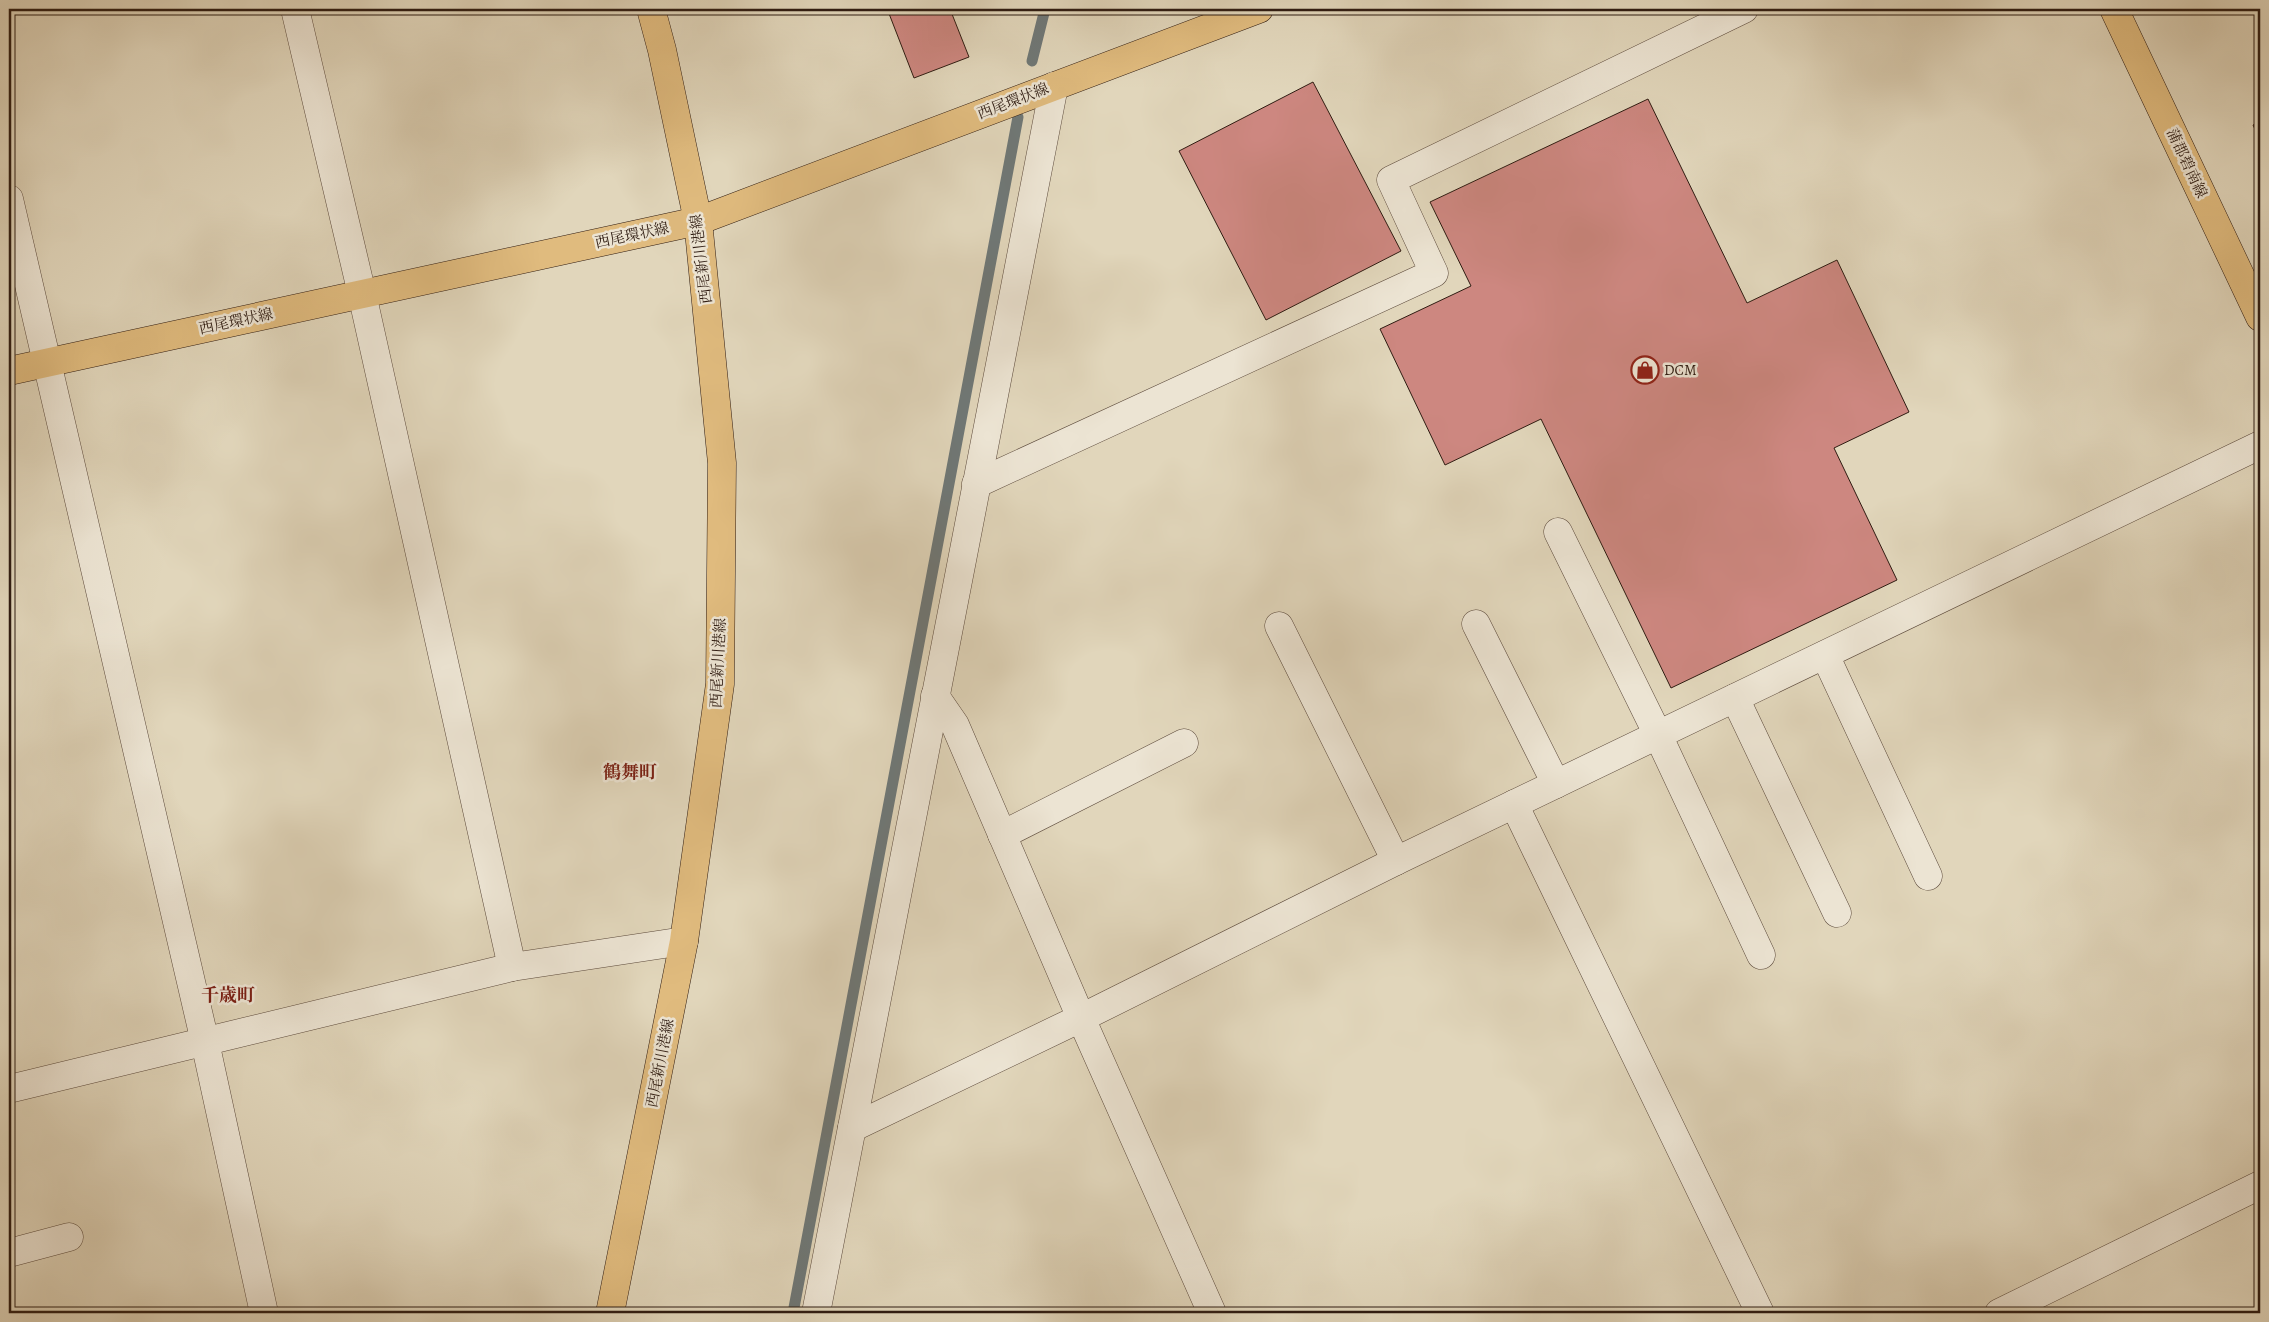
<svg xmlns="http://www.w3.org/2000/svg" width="2269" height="1322" viewBox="0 0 2269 1322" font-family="Alegreya,'Noto Serif JP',serif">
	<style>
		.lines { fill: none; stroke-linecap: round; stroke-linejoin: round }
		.stream { stroke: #6f7877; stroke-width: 11 }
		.building { fill: #cd8780; stroke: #2f1c12 }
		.minor-casing { stroke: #5c4a3c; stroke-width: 29 }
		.major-casing { stroke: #2f1c12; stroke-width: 29 }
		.minor { stroke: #ece4d3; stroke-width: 28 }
		.major { stroke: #e0bb7e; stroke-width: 28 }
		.labels { text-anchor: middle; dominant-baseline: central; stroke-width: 5; stroke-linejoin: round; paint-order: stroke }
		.street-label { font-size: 15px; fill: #2f1c12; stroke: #ece4d3 }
		.poi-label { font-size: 15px; fill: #2f1c12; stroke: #ece4d3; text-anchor: start }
		.quarter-label { font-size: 18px; font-weight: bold; fill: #7a1f14; stroke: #ece4d3 }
	</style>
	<rect width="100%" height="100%" fill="#e1d6bb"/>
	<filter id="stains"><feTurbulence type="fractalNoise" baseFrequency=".004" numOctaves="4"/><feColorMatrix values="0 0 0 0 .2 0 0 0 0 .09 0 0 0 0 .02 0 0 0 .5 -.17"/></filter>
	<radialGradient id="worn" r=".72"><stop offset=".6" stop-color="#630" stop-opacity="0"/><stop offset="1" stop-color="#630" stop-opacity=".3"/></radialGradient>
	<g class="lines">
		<!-- stream -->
		<g class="stream">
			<path d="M1032,61L1045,9"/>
			<path d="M793,1313L1018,117"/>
		</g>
	</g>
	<!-- building -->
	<g class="building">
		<path d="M895,9H950L969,57L914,78L888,11Z"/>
		<path d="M1313,82L1401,251L1266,320L1179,151Z"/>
		<path d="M1648,99L1747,303L1837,260L1909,412L1834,448L1897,580L1671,688L1541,419L1445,465L1380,329L1471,286L1430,202Z"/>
		<path d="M2260,122V140L2253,125Z"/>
	</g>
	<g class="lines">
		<!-- minor casing -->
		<g class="minor-casing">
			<g id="minor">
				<path d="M295,9L362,294L512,967"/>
				<path d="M9,199L205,1042L264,1313"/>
				<path d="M976,484L1434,273L1391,180L1744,9"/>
				<path d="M1558,532L1658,735L1761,955"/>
				<path d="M1476,624L1556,784"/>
				<path d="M1279,626L1396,861"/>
				<path d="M1825,655L1928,876"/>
				<path d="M935,696L955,725L1081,1018L1212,1313"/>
				<path d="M1735,698L1837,913"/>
				<path d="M1514,804L1760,1313"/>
				<path d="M1002,835L1184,743"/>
				<path d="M9,1089L512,967L684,941"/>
				<path d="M852,1128L1081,1018L1396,861L2260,445"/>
				<path d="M9,1253L69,1237"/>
				<path d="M816,1313L1054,86"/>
				<path d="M1999,1313L2260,1185"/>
			</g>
		</g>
		<!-- major casing -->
		<g class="major-casing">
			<g id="major">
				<path d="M2114,9L2260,317"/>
				<path d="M9,371L698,221L1259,9"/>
				<path d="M610,1313L684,941L720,684L722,463L698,221L662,50L651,9"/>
			</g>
		</g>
		<!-- minor -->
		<use href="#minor" class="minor"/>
		<!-- major -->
		<use href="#major" class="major"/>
	</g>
	<!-- icons -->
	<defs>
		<g id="shop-ring" transform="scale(1.4375)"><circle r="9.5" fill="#ece4d3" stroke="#8f2418" stroke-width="1.5"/><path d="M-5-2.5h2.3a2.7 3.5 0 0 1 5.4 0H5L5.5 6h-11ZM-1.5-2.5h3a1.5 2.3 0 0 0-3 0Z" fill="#8f2418"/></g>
	</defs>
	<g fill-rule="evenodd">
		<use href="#shop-ring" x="1645" y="370"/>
	</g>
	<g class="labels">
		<!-- street labels -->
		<g class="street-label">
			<text transform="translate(1013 101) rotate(-21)">西尾環状線</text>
			<text transform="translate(2187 163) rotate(65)">蒲郡碧南線</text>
			<text transform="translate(632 235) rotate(-12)">西尾環状線</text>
			<text transform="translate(701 259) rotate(-97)">西尾新川港線</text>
			<text transform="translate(236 321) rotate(-12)">西尾環状線</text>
			<text transform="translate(718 663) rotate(-87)">西尾新川港線</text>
			<text transform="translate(660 1063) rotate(-79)">西尾新川港線</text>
		</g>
		<!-- poi labels -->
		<g class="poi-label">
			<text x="1664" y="370">DCM</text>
		</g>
		<!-- quarter labels -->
		<g class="quarter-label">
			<text x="630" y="772">鶴舞町</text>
			<text x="228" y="995">千歳町</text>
		</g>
	</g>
	<!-- margin -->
	<rect width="2269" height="1322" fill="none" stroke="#e1d6bb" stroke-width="30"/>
	<rect x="10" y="10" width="2249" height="1302" fill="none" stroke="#2f1c12" stroke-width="2.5"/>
	<rect x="15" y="15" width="2239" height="1292" fill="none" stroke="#2f1c12"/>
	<rect width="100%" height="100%" filter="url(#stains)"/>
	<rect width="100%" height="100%" fill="url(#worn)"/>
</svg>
